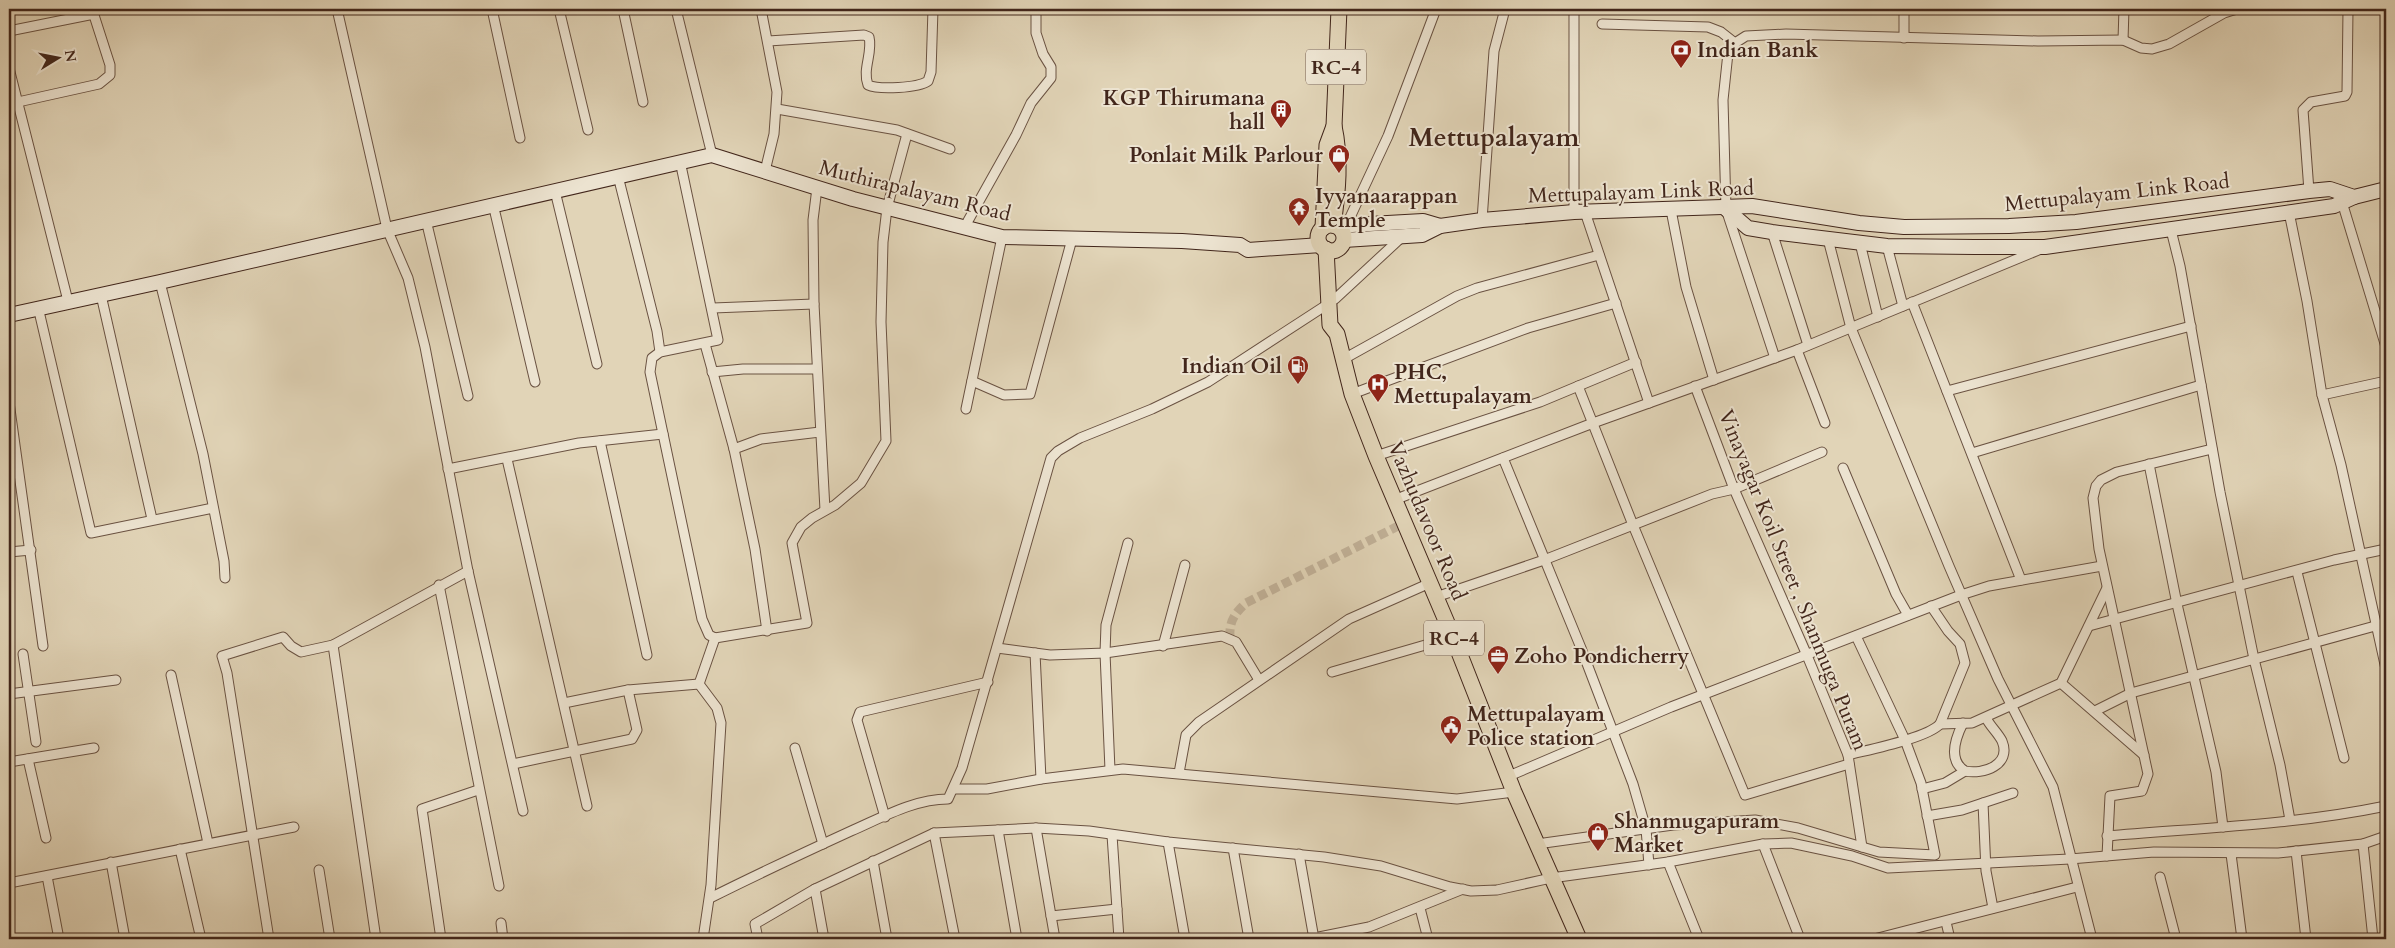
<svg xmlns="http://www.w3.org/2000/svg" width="2395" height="948" viewBox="0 0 2395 948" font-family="Cardo,serif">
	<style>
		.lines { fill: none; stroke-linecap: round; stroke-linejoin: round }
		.street-tunnel { stroke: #c1b198; stroke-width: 9; stroke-dasharray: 9 4.5; stroke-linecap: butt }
		.street-casing { stroke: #6a5242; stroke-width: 11 }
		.secondary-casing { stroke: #42261b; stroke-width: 16 }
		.primary-casing { stroke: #42261b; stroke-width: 17 }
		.street { stroke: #ece3d0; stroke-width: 9 }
		.secondary { stroke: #ece3d0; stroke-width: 14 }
		.primary { stroke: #e1d4b7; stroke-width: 15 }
		.labels { text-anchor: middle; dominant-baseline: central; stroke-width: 4; stroke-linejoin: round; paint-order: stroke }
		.shield { fill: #ece3d0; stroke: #755f51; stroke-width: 1 }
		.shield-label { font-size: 20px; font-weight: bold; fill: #42261b }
		.poi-label { font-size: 21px; font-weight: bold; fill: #42261b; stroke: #ece3d0; text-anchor: start }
		.street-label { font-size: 21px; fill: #42261b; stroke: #ece3d0 }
		.district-label { font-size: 26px; font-weight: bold; fill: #42261b; stroke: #ece3d0 }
	</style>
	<rect width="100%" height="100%" fill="#e1d4b7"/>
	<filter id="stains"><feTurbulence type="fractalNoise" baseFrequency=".004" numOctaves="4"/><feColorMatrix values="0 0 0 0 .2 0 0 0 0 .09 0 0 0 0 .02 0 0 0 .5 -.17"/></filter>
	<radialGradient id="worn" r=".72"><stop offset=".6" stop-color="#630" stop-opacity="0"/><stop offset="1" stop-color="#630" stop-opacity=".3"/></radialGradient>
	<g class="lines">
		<!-- street-tunnel -->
		<path class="street-tunnel" d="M1230,638C1229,622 1234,614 1246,603L1404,523"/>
		<!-- street casing -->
		<g class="street-casing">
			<g id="street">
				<path d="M337,9L387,229L408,278L425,347L468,571L523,811"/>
				<path d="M492,9L520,138"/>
				<path d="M559,9L588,130"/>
				<path d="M623,9L643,102"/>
				<path d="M676,9L712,155"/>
				<path d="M761,9L777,92L774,134L765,171"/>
				<path d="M2317,9H2364"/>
				<path d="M1602,24L1708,27L1721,32L1735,43"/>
				<path d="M9,31L94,14"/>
				<path d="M1904,38V9"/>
				<path d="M2123,40L2124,9"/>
				<path d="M768,41L864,35L869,37C873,53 862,69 868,85C879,90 918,88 928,81L931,72L933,9"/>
				<path d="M9,68L68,301"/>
				<path d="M18,102L99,84L110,75V65L92,9"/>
				<path d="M777,109L897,130L950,149"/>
				<path d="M680,161L718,340L660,352L652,358L650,372L702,619L709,635L715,638L807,623L792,543L801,527L812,518L835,505L861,483L886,441L881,322L883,242L887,208L907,134"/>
				<path d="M618,176L657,331L660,352"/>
				<path d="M817,188L813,220L814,304L825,510"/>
				<path d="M555,191L597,364"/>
				<path d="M2309,191L2303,110L2311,102L2345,96L2347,92L2348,10"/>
				<path d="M2342,202L2386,347"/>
				<path d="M493,204L535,382"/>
				<path d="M1671,210L1686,287L1714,380"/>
				<path d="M1574,212V9"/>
				<path d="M1585,212L1649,403"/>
				<path d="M2289,212L2307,301L2322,395L2341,465L2386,669"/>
				<path d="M426,220L468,396"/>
				<path d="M1482,220L1494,51L1505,9"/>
				<path d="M1346,226L1388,136L1436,9"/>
				<path d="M964,228L1016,135L1031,103L1051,78V67L1043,54L1036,33V9"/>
				<path d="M2171,230L2180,266L2220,492L2254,659L2280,765L2290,820"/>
				<path d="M1772,232L1808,345"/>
				<path d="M1828,239L1851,328L1949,566L1998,679L2053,787L2092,939"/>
				<path d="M1860,243L1878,317"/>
				<path d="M1887,246L1903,306"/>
				<path d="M160,282L203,454L224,561L225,578"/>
				<path d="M101,295L152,519"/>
				<path d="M1335,299L1403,236"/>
				<path d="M1912,302L2021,580"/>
				<path d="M38,307L91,533L213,508"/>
				<path d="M713,308L814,304"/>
				<path d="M705,344L734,449L755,549L767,631"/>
				<path d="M1797,350L1825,423"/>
				<path d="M1775,358L1726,209L1723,100L1728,53L1735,43L1746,36L1786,34L2038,41L2123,40L2141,48L2152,49L2169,44L2224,13L2237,9"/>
				<path d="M1342,360L1457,296L1477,288L1599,255"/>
				<path d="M712,372L743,369H816"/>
				<path d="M972,381L1004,395L1030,394L1072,239"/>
				<path d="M1578,386L1633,525L1745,795L1849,764"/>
				<path d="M1695,386L1734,489L1806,653L1848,755L1862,847"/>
				<path d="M1947,391L2191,326"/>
				<path d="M1352,394L1528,328L1616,303"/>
				<path d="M2322,395L2386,381"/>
				<path d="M9,402L43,646"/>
				<path d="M966,409L1002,237"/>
				<path d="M600,441L647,655"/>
				<path d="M734,449L761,439L820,432"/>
				<path d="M1972,453L2201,385"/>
				<path d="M1376,456L1540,402L1636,362"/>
				<path d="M1503,458L1581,648L1633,784L1646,829L1649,865"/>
				<path d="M507,459L587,806"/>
				<path d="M2149,464L2177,604L2216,772L2223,827"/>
				<path d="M1843,468L1896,594L1908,615"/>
				<path d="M448,469L579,443L663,434"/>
				<path d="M1394,500L1593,423L1797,350L2041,249"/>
				<path d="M9,552L31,550"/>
				<path d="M2297,572L2344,758"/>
				<path d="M439,585L499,886"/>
				<path d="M1436,597L1544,560L1712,494L1734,489L1822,452"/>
				<path d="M2089,626L2334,560L2386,549"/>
				<path d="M333,645L376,939"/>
				<path d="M1163,646L1185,565"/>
				<path d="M997,648L1050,655L1105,653L1222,636L1236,642L1259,680"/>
				<path d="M1035,653L1041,779"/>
				<path d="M23,654L36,742"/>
				<path d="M1332,672L1453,637"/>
				<path d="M171,675L208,843"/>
				<path d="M2061,683L2144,755"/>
				<path d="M699,684L717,708L721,723L711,885L703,939"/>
				<path d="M699,684L715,638"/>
				<path d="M9,694L116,680"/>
				<path d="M564,703L628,690L699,684"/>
				<path d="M2095,711L2131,693L2386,623"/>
				<path d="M1963,723C1956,737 1947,760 1965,771C1983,775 2012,765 2002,741C1998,733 1990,726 1986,718"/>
				<path d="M1940,724L1972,723L2061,683L2107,588"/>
				<path d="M795,748L823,844"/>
				<path d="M1848,755C1867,750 1928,738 1940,724L1965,663L1960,644L1948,631L1931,606"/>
				<path d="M28,759L46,838"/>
				<path d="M9,762L94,748"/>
				<path d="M513,764L632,739L637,730L628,690"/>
				<path d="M1110,770L1105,653L1106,625L1128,543"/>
				<path d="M1179,773L1186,735L1199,722L1349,619L1430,583"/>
				<path d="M1509,776L1671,707L1961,595L1989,586L2102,566"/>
				<path d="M954,789H987L1041,779L1123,769L1457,799L1514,792"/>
				<path d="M1922,789L1945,783L1965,771"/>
				<path d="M1983,803L1986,871L1993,908"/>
				<path d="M1927,816L1962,810L2013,793"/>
				<path d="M885,817L857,720L860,712L988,682"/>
				<path d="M1036,828L1055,939"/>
				<path d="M998,830L1017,939"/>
				<path d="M934,833L955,939"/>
				<path d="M1112,835L1119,939"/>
				<path d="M2107,836C2200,828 2294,825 2386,806"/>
				<path d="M1168,842L1185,939"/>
				<path d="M1537,844L1673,825L1755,820L1798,828L1879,852L1935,855L1921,783L1905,740L1856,636"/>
				<path d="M1763,844L1800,939"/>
				<path d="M2363,844L2373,939"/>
				<path d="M1233,848L1249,939"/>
				<path d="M180,849L201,939"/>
				<path d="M2296,851L2306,939"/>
				<path d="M1299,854L1314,939"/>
				<path d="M2231,854L2242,939"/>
				<path d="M2107,856L2110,796L2142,791L2148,774L2099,549L2093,498L2096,486L2101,480L2117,472L2212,449"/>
				<path d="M873,861L887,939"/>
				<path d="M111,862L125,939"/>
				<path d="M1668,862L1699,939"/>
				<path d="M319,870L330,939"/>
				<path d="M47,876L59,939"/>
				<path d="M2160,877L2176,939"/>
				<path d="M9,883L294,827"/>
				<path d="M815,889L824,939"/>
				<path d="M710,898C756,875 803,853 851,831C881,818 914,799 948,799L962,768L1051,458L1058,451L1080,438L1152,409L1208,382L1328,304"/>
				<path d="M1420,908L1428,939"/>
				<path d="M1051,916L1117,909"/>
				<path d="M1946,922L1950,939"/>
				<path d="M501,923L503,939"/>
				<path d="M1314,938L1369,927L1463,889"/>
				<path d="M269,939L227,673L222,656L283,637L291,646L301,652L333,645L468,571"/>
				<path d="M441,939L422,809L478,790"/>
				<path d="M758,939L755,924L815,889L934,833L998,830L1036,828L1089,831L1168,842L1324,857L1381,866L1450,887L1471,891L1497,890L1551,878L1668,862L1763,844L1791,843L1852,856L1888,868L2070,859L2154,852L2278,853L2363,844L2386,836"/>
				<path d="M1874,939L2077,887"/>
			</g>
		</g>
		<!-- secondary casing -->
		<g class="secondary-casing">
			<g id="secondary">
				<path d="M1726,209L1748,228L1772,232L1887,246L1974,247H2045L2334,206L2354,197"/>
				<path d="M1340,228L1352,225L1423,221L1440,226"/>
				<path d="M1344,240L1422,235L1440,226L1482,220L1574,212L1752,206L1859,223L1904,227L2009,226L2076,222L2309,191L2330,189L2354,197L2386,189"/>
				<path d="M9,315L160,282L712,155L853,199L1002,237L1182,241L1240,245L1248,250L1321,245"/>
			</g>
		</g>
		<!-- primary casing -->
		<g class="primary-casing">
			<g id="primary">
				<path d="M1333,225C1338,192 1341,158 1334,126"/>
				<circle cx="1331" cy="238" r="13"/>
				<path d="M1323,228L1327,145L1334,126L1339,9"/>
				<path d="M1326,249L1330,325L1337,334L1352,394L1376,456L1453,637L1514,792L1579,939"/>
			</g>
		</g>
		<!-- street -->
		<use href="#street" class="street"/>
		<!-- secondary -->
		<use href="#secondary" class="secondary"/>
		<!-- primary -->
		<use href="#primary" class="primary"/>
	</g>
	<!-- icons -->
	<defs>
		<g id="bank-pin" transform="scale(1.125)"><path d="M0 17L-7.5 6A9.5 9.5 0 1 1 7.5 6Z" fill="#8f2418" stroke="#ece3d0"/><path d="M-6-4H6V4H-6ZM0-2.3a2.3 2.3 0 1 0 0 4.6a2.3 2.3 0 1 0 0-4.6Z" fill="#fff"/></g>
		<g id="building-pin" transform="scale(1.125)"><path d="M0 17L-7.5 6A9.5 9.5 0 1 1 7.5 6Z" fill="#8f2418" stroke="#ece3d0"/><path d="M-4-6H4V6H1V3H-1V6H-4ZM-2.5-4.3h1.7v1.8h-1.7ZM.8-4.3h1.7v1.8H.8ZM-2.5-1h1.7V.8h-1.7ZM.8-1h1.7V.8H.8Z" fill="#fff"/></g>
		<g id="shop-pin" transform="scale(1.125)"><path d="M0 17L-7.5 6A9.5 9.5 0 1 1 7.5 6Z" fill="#8f2418" stroke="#ece3d0"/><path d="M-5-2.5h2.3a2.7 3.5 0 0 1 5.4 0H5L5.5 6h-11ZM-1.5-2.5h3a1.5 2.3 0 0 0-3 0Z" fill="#fff"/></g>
		<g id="temple-pin" transform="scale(1.125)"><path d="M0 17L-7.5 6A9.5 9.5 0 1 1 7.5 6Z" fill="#8f2418" stroke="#ece3d0"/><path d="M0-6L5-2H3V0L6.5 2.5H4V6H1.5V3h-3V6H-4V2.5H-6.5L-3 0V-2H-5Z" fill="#fff"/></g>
		<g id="fuel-pin" transform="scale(1.125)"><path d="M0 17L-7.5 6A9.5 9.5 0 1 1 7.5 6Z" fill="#8f2418" stroke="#ece3d0"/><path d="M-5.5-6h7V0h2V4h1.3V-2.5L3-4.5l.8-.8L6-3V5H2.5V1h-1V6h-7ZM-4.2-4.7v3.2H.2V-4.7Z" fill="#fff"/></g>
		<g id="hospital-pin" transform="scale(1.125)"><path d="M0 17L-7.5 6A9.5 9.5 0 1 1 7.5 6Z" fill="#8f2418" stroke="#ece3d0"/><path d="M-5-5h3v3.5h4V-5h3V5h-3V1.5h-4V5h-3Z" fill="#fff"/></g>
		<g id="office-pin" transform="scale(1.125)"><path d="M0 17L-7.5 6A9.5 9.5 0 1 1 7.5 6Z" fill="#8f2418" stroke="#ece3d0"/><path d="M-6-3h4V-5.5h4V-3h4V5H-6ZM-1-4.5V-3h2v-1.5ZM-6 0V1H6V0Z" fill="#fff"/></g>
		<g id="civic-pin" transform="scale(1.125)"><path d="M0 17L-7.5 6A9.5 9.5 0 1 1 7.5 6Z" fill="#8f2418" stroke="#ece3d0"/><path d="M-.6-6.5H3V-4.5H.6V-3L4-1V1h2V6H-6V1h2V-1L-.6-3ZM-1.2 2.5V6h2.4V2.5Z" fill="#fff"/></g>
	</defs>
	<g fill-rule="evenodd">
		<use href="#bank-pin" x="1681" y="50"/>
		<use href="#building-pin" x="1281" y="110"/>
		<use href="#shop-pin" x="1339" y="155"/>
		<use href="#temple-pin" x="1299" y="208"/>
		<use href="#fuel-pin" x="1298" y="366"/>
		<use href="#hospital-pin" x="1378" y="384"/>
		<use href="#office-pin" x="1498" y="656"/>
		<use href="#civic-pin" x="1451" y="726"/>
		<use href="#shop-pin" x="1598" y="833"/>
	</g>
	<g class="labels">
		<!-- shield labels -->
		<g class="shield">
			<rect x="1306" y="49.5" width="60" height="35" rx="4"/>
			<rect x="1424" y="620.5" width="60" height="35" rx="4"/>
		</g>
		<g class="shield-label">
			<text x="1336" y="67">RC-4</text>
			<text x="1454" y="638">RC-4</text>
		</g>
		<!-- poi labels -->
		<g class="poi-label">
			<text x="1697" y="50">Indian Bank</text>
			<text x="1265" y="98" text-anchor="end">KGP Thirumana<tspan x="1265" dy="24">hall</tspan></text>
			<text x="1323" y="155" text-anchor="end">Ponlait Milk Parlour</text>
			<text x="1315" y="196">Iyyanaarappan<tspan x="1315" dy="24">Temple</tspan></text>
			<text x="1282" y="366" text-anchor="end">Indian Oil</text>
			<text x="1394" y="372">PHC,<tspan x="1394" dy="24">Mettupalayam</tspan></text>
			<text x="1514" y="656">Zoho Pondicherry</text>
			<text x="1467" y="714">Mettupalayam<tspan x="1467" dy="24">Police station</tspan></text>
			<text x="1614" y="821">Shanmugapuram<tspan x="1614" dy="24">Market</tspan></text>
		</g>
		<!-- street labels -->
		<g class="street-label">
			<text transform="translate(915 191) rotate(14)">Muthirapalayam Road</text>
			<text transform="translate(1641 192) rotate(-2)">Mettupalayam Link Road</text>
			<text transform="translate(2117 193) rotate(-6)">Mettupalayam Link Road</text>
			<text transform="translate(1427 521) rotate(67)">Vazhudavoor Road</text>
			<text transform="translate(1793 580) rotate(68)">Vinayagar Koil Street , Shanmuga Puram</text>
		</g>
		<!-- district labels -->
		<g class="district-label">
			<text x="1494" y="137">Mettupalayam</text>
		</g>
	</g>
	<!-- margin -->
	<rect width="2395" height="948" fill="none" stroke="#e1d4b7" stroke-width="30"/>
	<rect x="10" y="10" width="2375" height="928" fill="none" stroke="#42261b" stroke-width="2.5"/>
	<rect x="15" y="15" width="2365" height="918" fill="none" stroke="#42261b"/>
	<!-- north arrow -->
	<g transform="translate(58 58) rotate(80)" stroke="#ece3d0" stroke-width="4" paint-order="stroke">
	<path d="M0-4L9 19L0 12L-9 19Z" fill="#42261b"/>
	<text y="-8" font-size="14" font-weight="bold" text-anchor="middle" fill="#42261b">N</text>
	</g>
	<rect width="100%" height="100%" filter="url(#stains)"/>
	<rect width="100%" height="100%" fill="url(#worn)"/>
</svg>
